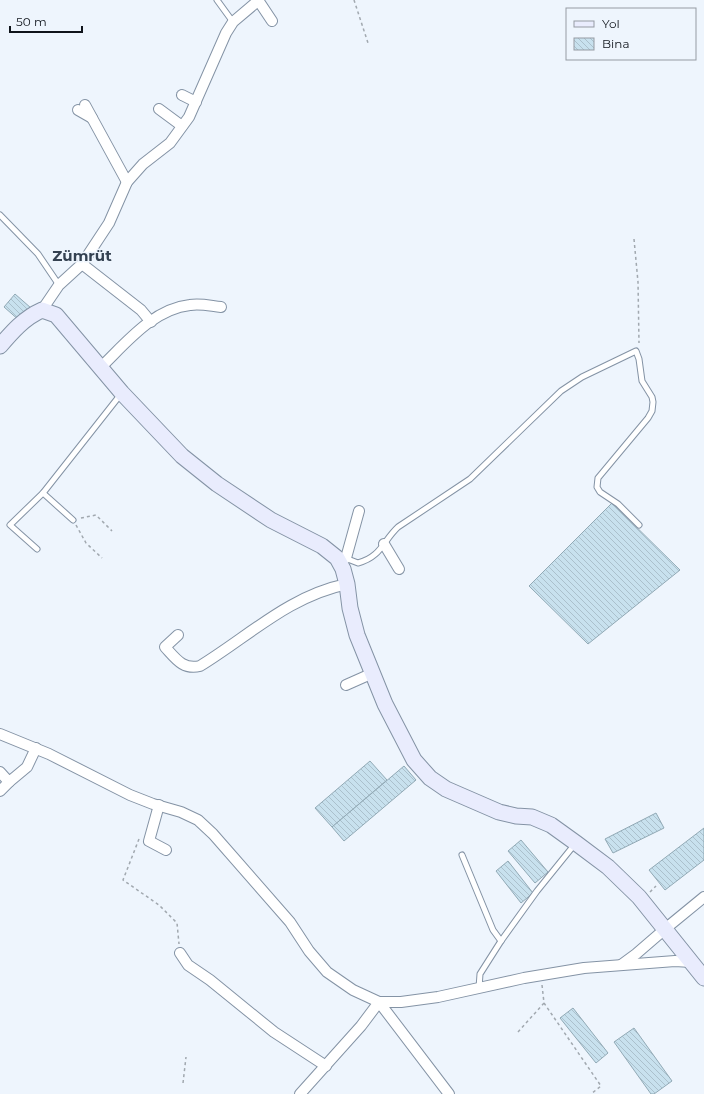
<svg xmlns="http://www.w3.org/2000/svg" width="704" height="1094" viewBox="0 0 704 1094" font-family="Montserrat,sans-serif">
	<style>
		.building { fill: url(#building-back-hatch); stroke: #91a9b5 }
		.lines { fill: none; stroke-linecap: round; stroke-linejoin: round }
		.lane-casing { stroke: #8493a5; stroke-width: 7 }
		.street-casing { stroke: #8493a5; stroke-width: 12 }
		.secondary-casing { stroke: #8493a5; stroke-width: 17 }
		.path { stroke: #a1a8af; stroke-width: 1.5; stroke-dasharray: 3 3; stroke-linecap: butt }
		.lane { stroke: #fff; stroke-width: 5 }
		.street { stroke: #fff; stroke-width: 10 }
		.secondary { stroke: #e9ecfd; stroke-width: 15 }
		.labels { text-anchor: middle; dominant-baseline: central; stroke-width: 3; stroke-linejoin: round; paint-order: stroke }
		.district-label { font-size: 15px; font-weight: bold; fill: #344151; stroke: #eef5fd }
	</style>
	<defs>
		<pattern id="building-back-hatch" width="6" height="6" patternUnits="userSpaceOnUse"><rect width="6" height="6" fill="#c8e1ee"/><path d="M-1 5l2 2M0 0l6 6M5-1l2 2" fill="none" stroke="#abc0cc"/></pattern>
	</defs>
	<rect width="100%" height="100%" fill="#eef5fd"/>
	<!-- building -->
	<g class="building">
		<path d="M15,294L31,308L20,321L4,307Z"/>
		<path d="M612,503L680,570L588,644L529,586Z"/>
		<path d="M370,761L387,780L332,827L315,808Z"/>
		<path d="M404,766L416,780L344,841L332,827Z"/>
		<path d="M656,813L664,828L613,853L605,839Z"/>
		<path d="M704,828V860L665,890L649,870Z"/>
		<path d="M521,840L548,872L535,883L508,851Z"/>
		<path d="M508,861L533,893L521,903L496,871Z"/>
		<path d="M573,1008L608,1053L596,1063L560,1018Z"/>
		<path d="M634,1028L672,1081L654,1094H651L614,1042Z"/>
	</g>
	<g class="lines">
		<!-- lane casing -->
		<g class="lane-casing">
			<g id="lane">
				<path d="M217,0L233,22"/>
				<path d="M0,215L38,254L59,285"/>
				<path d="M43,493L73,520"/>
				<path d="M37,549L10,525L43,493L121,394"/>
				<path d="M345,558L358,563C381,557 383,541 398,527L470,479L561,391L582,377L636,351L639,359L642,381L652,397L653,402L652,411L648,418L598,478L597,487L600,492L618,504L639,525"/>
				<path d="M462,855L493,930L501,941"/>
				<path d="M479,988L480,974L501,941L537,891L575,844"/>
			</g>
		</g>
		<!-- street casing -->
		<g class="street-casing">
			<g id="street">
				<path d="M258,0L272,21"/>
				<path d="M182,95L196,102"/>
				<path d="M85,105L127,182"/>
				<path d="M159,109L182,126"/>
				<path d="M78,110L92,118"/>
				<path d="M82,264L141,310L151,322"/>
				<path d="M42,310L59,285L82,264L109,223L127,182L143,164L170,143L189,117L226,33L233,22L259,0"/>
				<path d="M101,367C126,343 153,309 190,305C200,303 211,306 221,307"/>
				<path d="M384,544L399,569"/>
				<path d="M346,558L359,511"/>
				<path d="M178,635L165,647C176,659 183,670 200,666C249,636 289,596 347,584"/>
				<path d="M346,685L373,673"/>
				<path d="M0,734L49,754L130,795L153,804L181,812L198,820L213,834L290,922L309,951L327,972L353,990L379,1002H401L438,997L524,978L584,968L675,961L691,962"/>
				<path d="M0,772L9,782L27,767L36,748"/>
				<path d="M0,791L9,782"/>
				<path d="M159,805L149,841L166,850"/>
				<path d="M180,953L188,965L210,980L274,1032L326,1066"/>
				<path d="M621,965L636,954L665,929L704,897"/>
				<path d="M300,1094L361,1026L379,1002L449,1094"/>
			</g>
		</g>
		<!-- secondary casing -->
		<g class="secondary-casing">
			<path id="secondary" d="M0,346C12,332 24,318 42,310L56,315L122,393L182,456L217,484L271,520L322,546L337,558L343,569L347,584L350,608L357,635L385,704L414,760L430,778L446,789L499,812L516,816L532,817L551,825L576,843L608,867L639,897L704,978"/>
		</g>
		<!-- path -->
		<g class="path">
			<path d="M354,0L368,43"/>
			<path d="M634,239L638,282L639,343"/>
			<path d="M81,518L96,515L112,531"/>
			<path d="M76,525L86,543L102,558"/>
			<path d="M139,839L123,880L159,905L177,923L179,944"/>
			<path d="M650,892L656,886"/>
			<path d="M542,985L544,1003L601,1086L591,1094"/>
			<path d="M518,1032L544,1003"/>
			<path d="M183,1083L186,1057"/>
		</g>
		<!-- lane -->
		<use href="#lane" class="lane"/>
		<!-- street -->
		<use href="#street" class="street"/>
		<!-- secondary -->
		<use href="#secondary" class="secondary"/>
	</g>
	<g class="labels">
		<!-- district labels -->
		<g class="district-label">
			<text x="82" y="255">Zümrüt</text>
		</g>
	</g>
	<!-- legend -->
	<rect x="566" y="8" width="130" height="52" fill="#eef5fd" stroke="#959ba3"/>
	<rect x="574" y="21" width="20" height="6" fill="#e9ecfd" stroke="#959ba3"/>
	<text x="602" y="28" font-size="12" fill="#0f141b">Yol</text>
	<rect x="574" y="38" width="20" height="12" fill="url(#building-back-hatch)" stroke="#959ba3"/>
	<text x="602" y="48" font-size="12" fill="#0f141b">Bina</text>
	<!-- scale -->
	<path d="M10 26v6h72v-6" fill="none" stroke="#0f141b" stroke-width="2"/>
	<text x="16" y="26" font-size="12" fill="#0f141b" stroke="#eef5fd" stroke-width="3" paint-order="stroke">50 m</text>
</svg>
